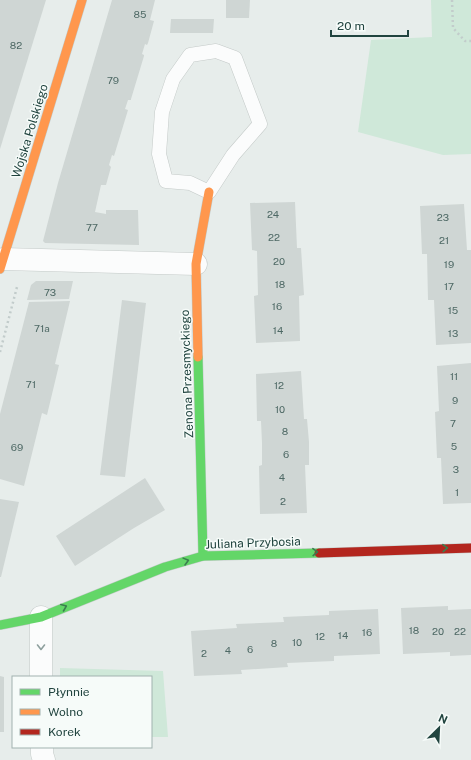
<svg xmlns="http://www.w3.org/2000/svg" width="471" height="760" viewBox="0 0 471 760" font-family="'Public Sans',sans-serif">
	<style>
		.green { fill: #cfe8d9 }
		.building { fill: #cfd6d4 }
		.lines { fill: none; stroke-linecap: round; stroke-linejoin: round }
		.lane-casing { stroke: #c4cac8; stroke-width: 15 }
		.street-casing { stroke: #c4cac8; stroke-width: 23 }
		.fast-casing { stroke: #c3cbc9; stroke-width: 10 }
		.slow-casing { stroke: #c3cbc9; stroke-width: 10 }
		.jam-casing { stroke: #c3cbc9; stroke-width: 10 }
		.path { stroke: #c2cccb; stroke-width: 2.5; stroke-dasharray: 2 3; stroke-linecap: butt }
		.lane { stroke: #fbfcfc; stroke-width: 14 }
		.street { stroke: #fbfcfc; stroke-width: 22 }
		.fast { stroke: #63d668; stroke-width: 9 }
		.slow { stroke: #ff974d; stroke-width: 9 }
		.jam { stroke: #b3261e; stroke-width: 9 }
		.oneway { stroke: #3b7e4f }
		.oneway2 { stroke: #8ea09e }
		.labels { text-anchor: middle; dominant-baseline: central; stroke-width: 3; stroke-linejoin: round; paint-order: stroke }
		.number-label { font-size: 10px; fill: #4e6965 }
		.street-label { font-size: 12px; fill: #21443f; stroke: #f6fbf9 }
	</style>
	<rect width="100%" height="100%" fill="#e7edeb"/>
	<!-- green -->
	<g class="green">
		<path d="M431,0H471V154L443,155L358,132L371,40L432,37Z"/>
		<path d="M60,668L163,671L168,737H151V677H60Z"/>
	</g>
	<!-- building -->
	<g class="building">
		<path d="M0,0H46L0,149Z"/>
		<path d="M112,0H155L150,20L154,21L148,43L147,45L145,44L142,54L144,55V56L131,99V100H128L125,109L128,110L114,156L112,155L109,165L111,167L106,185H101L95,212L106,214V210H138L139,245L45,243L43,241L58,183Z"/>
		<path d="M226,0H250L249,18H226Z"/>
		<path d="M171,19H214L213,33H170Z"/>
		<path d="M295,202L297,248H301L304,295L299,296L300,341L256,343L254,296L258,295L257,251L252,250L250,203Z"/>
		<path d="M464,204L467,250H471V343L436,345L434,300H428L427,254H422L420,206Z"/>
		<path d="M36,281H73L69,299L27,300L31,285Z"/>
		<path d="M122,300L146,303L125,477L100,475Z"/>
		<path d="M70,301L55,364L59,365L47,415L42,413L24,486L0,479V414L29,302Z"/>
		<path d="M471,363V503L443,504L441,458H437L435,412L439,411L437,366Z"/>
		<path d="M301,371L304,419H307L309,442V465H305L307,513L260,514L259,466L262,465V443L261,421H257L256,374Z"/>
		<path d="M145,478L165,510L134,528L75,566L56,536Z"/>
		<path d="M0,499L19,502L1,577H0Z"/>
		<path d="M448,606V610L471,609V655L450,656V652L403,654L401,608Z"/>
		<path d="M378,609L380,654L334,656V661L287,663L288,667L241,670L242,674L194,676L191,631L237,628L236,624L284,622L283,617L329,615V611Z"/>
		<path d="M0,676L4,677V732H0Z"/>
	</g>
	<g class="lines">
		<!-- lane casing -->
		<g class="lane-casing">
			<path id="lane" d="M216,51L235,58L260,124L233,155L209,192L190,183L166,181L159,154L162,112L173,79L190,55Z"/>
		</g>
		<!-- street casing -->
		<g class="street-casing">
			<g id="street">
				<path d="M3,259L196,264"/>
				<path d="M41,617V677"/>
				<path d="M42,747V754L44,760"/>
			</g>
		</g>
		<!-- fast casing -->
		<g class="fast-casing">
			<g id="fast">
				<path d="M198,357L203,556"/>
				<path d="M0,625L41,617L165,567L203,556L319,553"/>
			</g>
		</g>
		<!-- slow casing -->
		<g class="slow-casing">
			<g id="slow">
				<path d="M0,269L82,0"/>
				<path d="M198,357L196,264L209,192"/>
			</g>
		</g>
		<!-- jam casing -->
		<g class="jam-casing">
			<path id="jam" d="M319,553L471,548"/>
		</g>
		<!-- path -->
		<g class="path">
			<path d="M452,0L453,28L465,41H471"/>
			<path d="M0,352L17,287"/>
		</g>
		<!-- lane -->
		<use href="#lane" class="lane"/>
		<!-- street -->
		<use href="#street" class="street"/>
		<!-- fast -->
		<use href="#fast" class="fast"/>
		<!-- slow -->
		<use href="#slow" class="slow"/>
		<!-- jam -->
		<use href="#jam" class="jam"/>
	</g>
	<!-- one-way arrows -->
	<defs><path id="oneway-chevron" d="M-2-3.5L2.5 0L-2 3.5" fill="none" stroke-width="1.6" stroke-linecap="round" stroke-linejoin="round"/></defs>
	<g class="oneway">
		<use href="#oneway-chevron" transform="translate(445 548) rotate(-2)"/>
		<use href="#oneway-chevron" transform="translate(315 552) rotate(-2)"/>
		<use href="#oneway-chevron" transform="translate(186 561) rotate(-15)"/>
		<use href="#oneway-chevron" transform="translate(64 607) rotate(-22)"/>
	</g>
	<use class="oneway2" href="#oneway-chevron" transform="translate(41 647) rotate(90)"/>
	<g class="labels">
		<!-- number labels -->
		<g class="number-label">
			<text x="140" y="14">85</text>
			<text x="16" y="45">82</text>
			<text x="113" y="80">79</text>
			<text x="273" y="214">24</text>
			<text x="443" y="217">23</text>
			<text x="92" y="227">77</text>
			<text x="274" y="237">22</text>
			<text x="444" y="240">21</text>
			<text x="279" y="261">20</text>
			<text x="449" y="264">19</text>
			<text x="280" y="284">18</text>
			<text x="449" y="286">17</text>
			<text x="50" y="292">73</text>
			<text x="277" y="306">16</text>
			<text x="453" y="310">15</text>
			<text x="42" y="328">71a</text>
			<text x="278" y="330">14</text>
			<text x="453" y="333">13</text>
			<text x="454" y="376">11</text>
			<text x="31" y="384">71</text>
			<text x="279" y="385">12</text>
			<text x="455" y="400">9</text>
			<text x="280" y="409">10</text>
			<text x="453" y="423">7</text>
			<text x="285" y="431">8</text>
			<text x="454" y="446">5</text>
			<text x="17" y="447">69</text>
			<text x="286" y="454">6</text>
			<text x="456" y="469">3</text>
			<text x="282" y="477">4</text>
			<text x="457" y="492">1</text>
			<text x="283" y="501">2</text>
			<text x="414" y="630">18</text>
			<text x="438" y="631">20</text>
			<text x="460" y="631">22</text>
			<text x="367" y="632">16</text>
			<text x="343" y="635">14</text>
			<text x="320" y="636">12</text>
			<text x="297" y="642">10</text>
			<text x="274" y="643">8</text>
			<text x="250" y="649">6</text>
			<text x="228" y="650">4</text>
			<text x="204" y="653">2</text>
		</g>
		<!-- street labels -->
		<g class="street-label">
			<text transform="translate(30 131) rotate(-73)">Wojska Polskiego</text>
			<text transform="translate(187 374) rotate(-92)">Zenona Przesmyckiego</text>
			<text transform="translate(253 543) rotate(-2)">Juliana Przybosia</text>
		</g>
	</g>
	<!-- legend -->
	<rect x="12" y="676" width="140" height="72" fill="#f6fbf9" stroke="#a1b2af"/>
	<rect x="20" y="689" width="20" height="6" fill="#63d668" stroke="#a1b2af"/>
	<text x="48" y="696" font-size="12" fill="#21443f">Płynnie</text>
	<rect x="20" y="709" width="20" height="6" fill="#ff974d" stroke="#a1b2af"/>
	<text x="48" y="716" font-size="12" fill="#21443f">Wolno</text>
	<rect x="20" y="729" width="20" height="6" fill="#b3261e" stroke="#a1b2af"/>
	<text x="48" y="736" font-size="12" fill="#21443f">Korek</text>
	<!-- north arrow -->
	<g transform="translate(439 728) rotate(24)" stroke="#f6fbf9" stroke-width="3" paint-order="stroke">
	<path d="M0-3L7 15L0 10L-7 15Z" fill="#21443f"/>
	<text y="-6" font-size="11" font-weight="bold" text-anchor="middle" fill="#21443f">N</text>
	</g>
	<!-- scale -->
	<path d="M331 30v6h77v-6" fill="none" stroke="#21443f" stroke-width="2"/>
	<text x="337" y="30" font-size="12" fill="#21443f" stroke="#f6fbf9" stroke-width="3" paint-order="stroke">20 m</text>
</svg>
